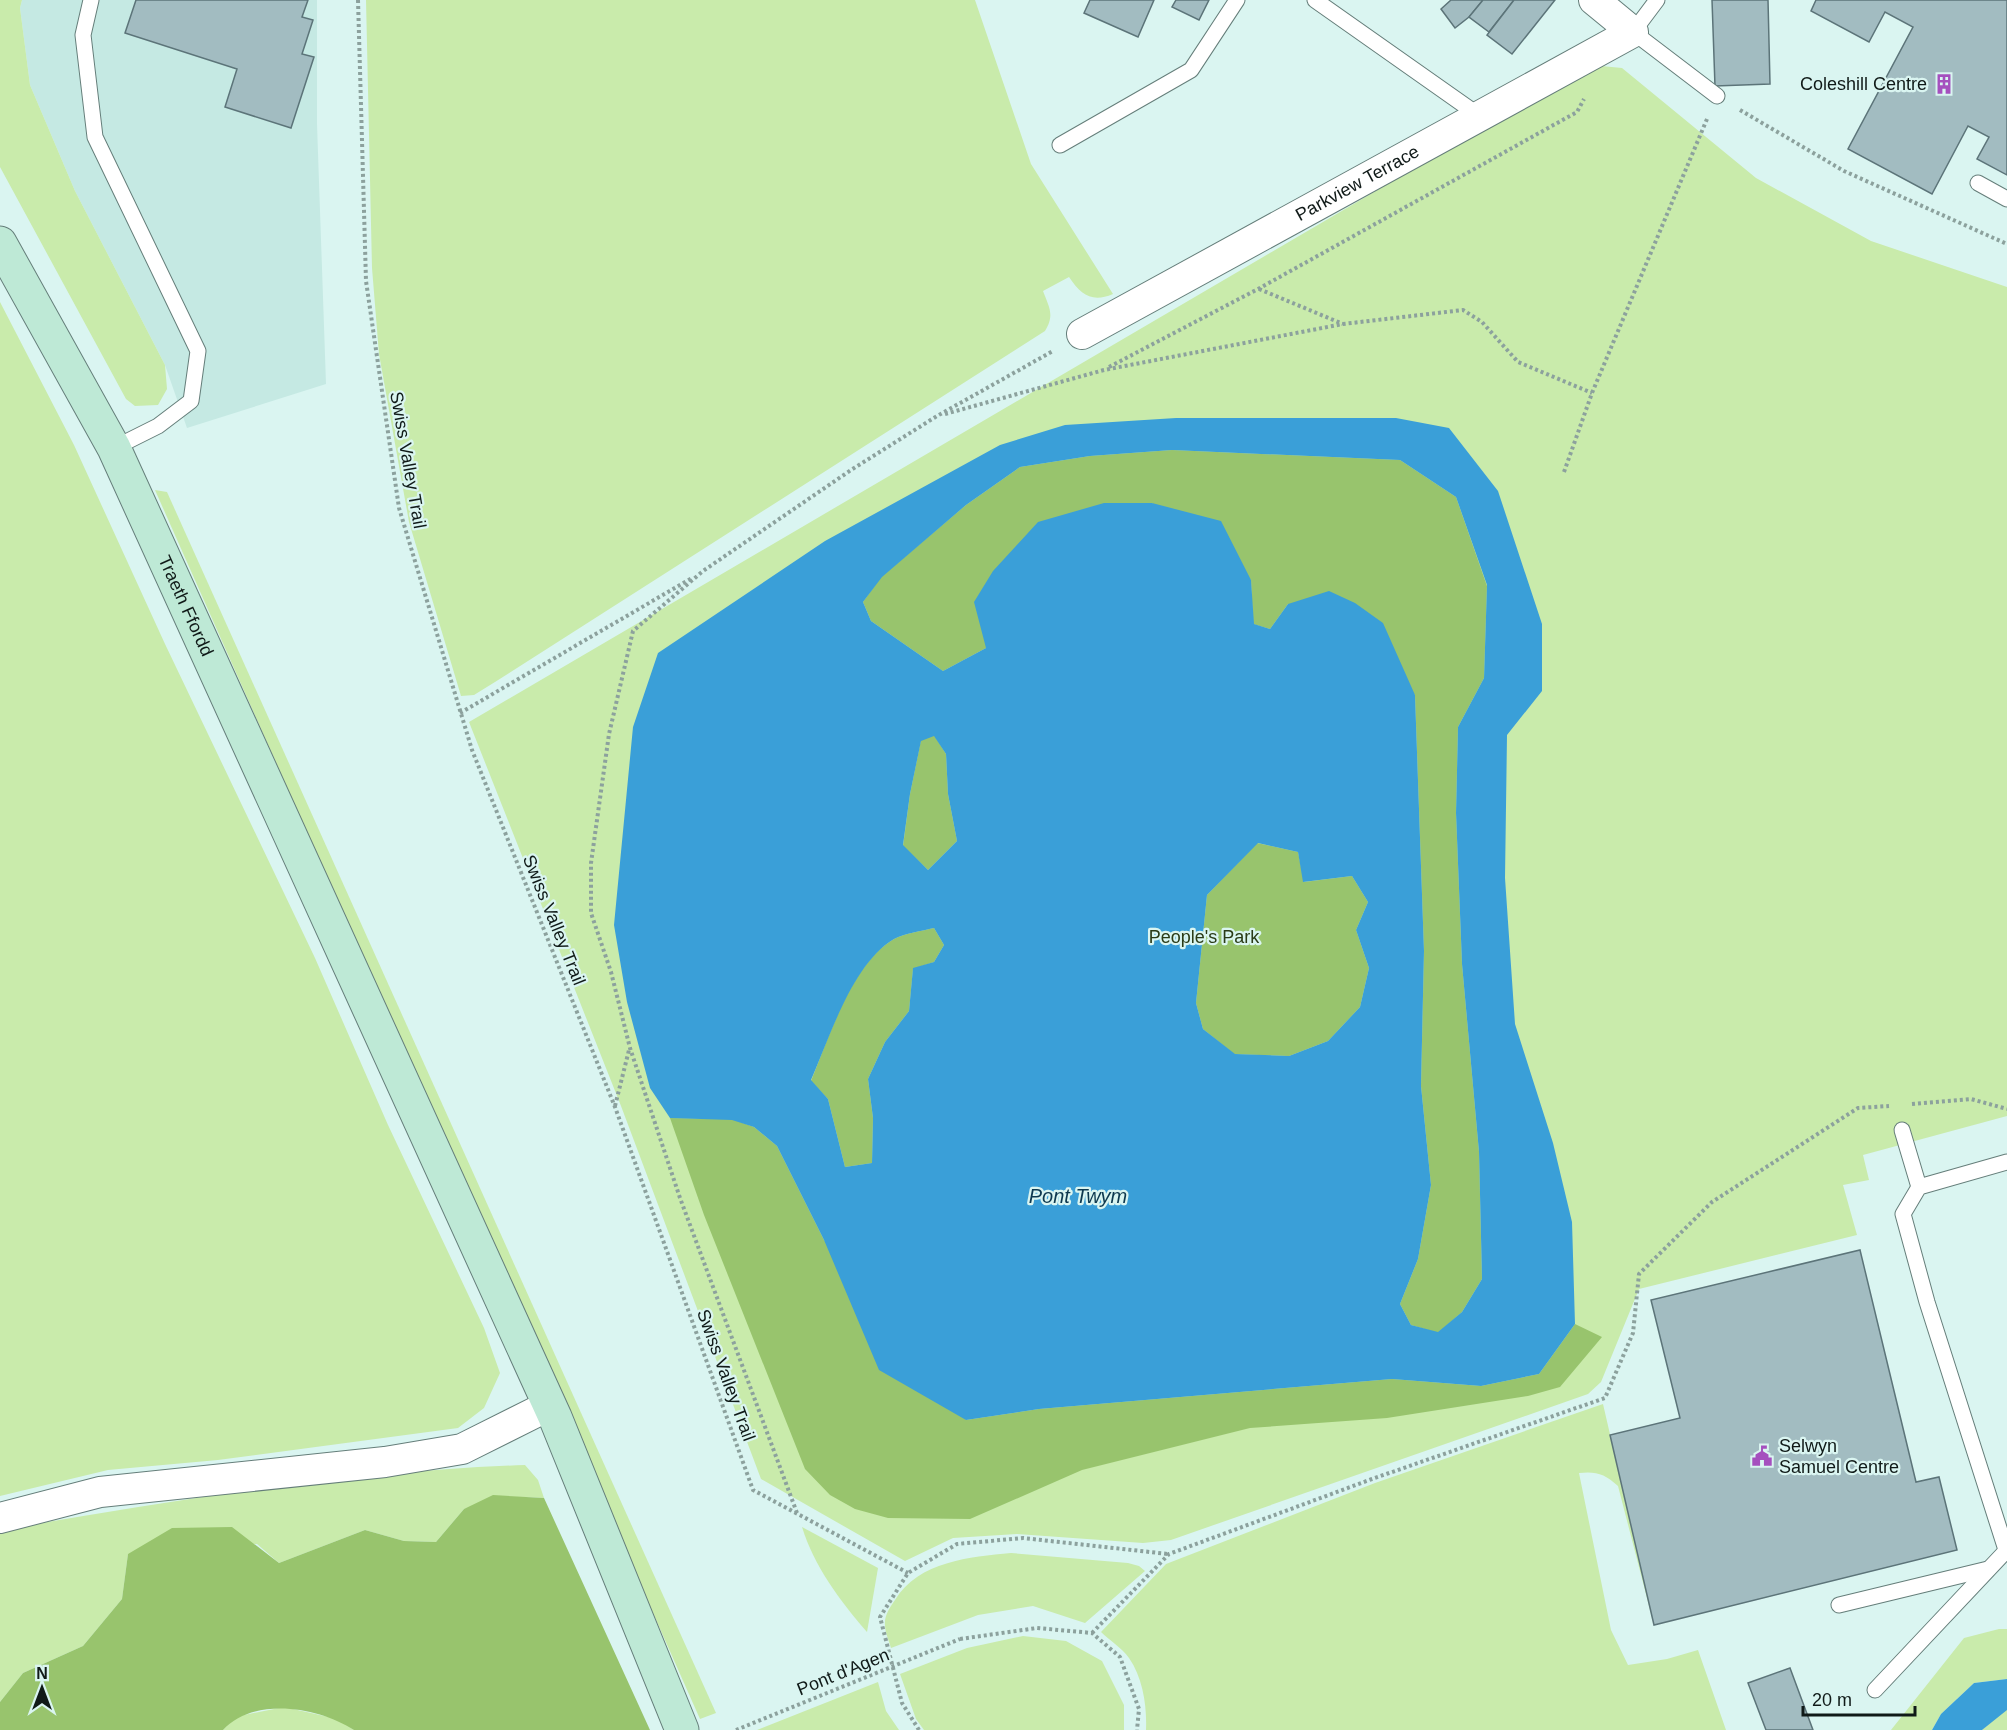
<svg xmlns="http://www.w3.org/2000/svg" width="2007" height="1730" viewBox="0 0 2007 1730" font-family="Helvetica,sans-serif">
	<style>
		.built { fill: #c5e9e3 }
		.green { fill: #c9ebab }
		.forest { fill: #98c46d }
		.water { fill: #3a9fd8; fill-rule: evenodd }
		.building { fill: #a2bcc1; stroke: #5c7479; stroke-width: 1.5 }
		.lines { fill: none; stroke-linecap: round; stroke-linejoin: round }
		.service-casing { stroke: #657e7a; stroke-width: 17 }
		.minor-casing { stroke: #657e7a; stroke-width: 32 }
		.secondary-casing { stroke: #657e7a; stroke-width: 35 }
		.path { stroke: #8ca19d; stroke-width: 4; stroke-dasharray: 3 3; stroke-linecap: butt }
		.service { stroke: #fff; stroke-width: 15 }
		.minor { stroke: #fff; stroke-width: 30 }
		.secondary { stroke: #bee9d6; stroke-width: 33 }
		.path-bridge { stroke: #8ca19d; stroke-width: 4; stroke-dasharray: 3 3; stroke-linecap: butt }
		.labels { text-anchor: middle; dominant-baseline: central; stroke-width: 4.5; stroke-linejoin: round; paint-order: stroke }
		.poi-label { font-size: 18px; fill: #101a18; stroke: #daf5f1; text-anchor: end }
		.street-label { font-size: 18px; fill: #101a18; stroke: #daf5f1 }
		.park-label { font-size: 18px; fill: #2a3b17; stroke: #daf5f1 }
		.water-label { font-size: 20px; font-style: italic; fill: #0d384f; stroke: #daf5f1 }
	</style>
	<rect width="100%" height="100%" fill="#daf5f1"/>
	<!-- built -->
	<path class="built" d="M22,0H317V124L326,384L187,428L165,365L75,191L30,85L20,8Z"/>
	<!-- green -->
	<g class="green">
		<path d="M0,0H22L20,8L30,85L75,191L165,365L167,389L158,405L135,406L126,399L0,167Z"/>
		<path d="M366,0H975L1031,164L1113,294C1092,303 1081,295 1069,277L1043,291C1049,307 1055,315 1045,331L495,682L474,695L461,696L409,522L379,354L372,268Z"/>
		<path d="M1591,65L1622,68L1756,178L1871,241L2007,287V1116L1863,1155L1869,1180L1843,1185L1857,1235L1639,1289L1601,1382L1588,1394L1171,1540L1143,1543L1017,1534L953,1538L905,1561L761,1479L621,1106L469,722Z"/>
		<path d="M0,302L74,445L165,644L315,958L388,1125L484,1328L500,1373L484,1408L458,1428L218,1460L108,1470L0,1496Z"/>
		<path d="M155,490L167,492L716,1713L700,1719Z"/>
		<path d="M1603,1404L1654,1625L1618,1486C1605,1474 1596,1471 1579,1473L1611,1630L1628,1665L1667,1659L1698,1650L1726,1730H1146C1147,1706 1143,1678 1129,1658C1122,1648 1109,1640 1101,1632L1166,1564L1375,1483Z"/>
		<path d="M525,1465L538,1480L544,1498L527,1497L464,1509L436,1542L404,1541L365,1530L279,1563L257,1544L128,1554L122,1599L83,1646L23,1673L0,1702V1532L6,1529C178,1500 350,1471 525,1465Z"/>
		<path d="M802,1527L878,1568L867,1632C840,1601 814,1566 802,1527Z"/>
		<path d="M1011,1553L1128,1563L1139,1566L1145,1571L1085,1623L1033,1606L978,1615L891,1648C889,1641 885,1632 885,1625C884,1616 890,1607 895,1600C919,1561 970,1557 1011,1553Z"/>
		<path d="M1999,1629H2007V1679L1974,1683L1941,1714L1932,1730H1891L1964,1638Z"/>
		<path d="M1023,1636L1066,1641L1102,1661L1124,1705V1730H924L916,1719L900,1674L967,1648Z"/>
		<path d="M878,1682L886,1711L899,1730H757Z"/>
		<path d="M284,1707L338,1719L354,1730H223L234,1717Z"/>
		<path d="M2003,1710H2007V1730H1982Z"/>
	</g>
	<!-- forest -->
	<g class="forest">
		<path d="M1172,450L1400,460L1456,497L1487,586L1484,678L1458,727L1456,813L1462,964L1479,1152L1482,1279L1462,1312L1438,1333L1411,1325L1400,1304L1418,1259L1431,1185L1421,1086L1424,951L1415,695L1288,604L1270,629L1253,624L1251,580L1152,503L986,648L943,671L871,621L863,602L881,577L966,505L1020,467L1090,456Z"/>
		<path d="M934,735L946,754L948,794L957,841L928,870L903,846L910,794L921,740Z"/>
		<path d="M1257,843L1298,852L1304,882L1352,876L1368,902L1356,930L1369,968L1360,1007L1328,1041L1289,1056L1234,1054L1203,1029L1196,1003L1207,895Z"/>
		<path d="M934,928L944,945L934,962L913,969L909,1011L885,1042L868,1079L873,1118L872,1163L845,1167L828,1099L811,1081C829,1037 852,963 894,939C905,933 922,931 934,928Z"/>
		<path d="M670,1118L732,1119L754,1127L777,1146L824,1240L966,1420L1039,1409L1392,1379L1481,1386L1539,1374L1575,1324L1602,1337L1560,1387L1528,1396L1387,1418L1250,1428L1082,1470L970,1519L888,1518L855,1509L830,1495L805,1469L704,1215Z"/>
		<path d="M493,1495L544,1498L650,1730H354C319,1707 254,1696 223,1730H0V1702L23,1673L83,1646L122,1599L128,1554L172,1528L232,1527L279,1563L365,1530L404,1541L436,1542L464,1509Z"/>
	</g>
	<!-- water -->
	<g class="water">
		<path d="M1176,418H1396L1449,428L1498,491L1542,624V691L1507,735L1505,878L1515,1024L1553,1143L1572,1222L1575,1324L1539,1374L1481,1386L1392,1379L1039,1409L966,1420L879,1370L824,1240L777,1146L754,1127L732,1120L670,1118L650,1088L627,1002L614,925L633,727L658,653L825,541L1000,445L1065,425ZM1172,450L1400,460L1456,497L1487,585L1484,678L1458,727L1456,813L1462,964L1479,1152L1482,1279L1462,1312L1438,1332L1411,1325L1400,1304L1418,1259L1431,1185L1421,1086L1424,951L1415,695L1383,623L1355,603L1329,591L1288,604L1270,629L1254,624L1251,580L1221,521L1152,503H1104L1038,522L993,571L974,602L986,648L943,671L871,621L863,602L882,577L966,505L1020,467L1090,456ZM934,736L946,754L948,794L957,841L928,870L903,845L910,794L921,741ZM1258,843L1298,852L1303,882L1352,876L1368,902L1356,930L1369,968L1360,1007L1328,1041L1289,1056L1235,1054L1203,1029L1196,1003L1207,895ZM934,928L944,945L934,962L913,968L909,1011L885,1042L868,1079L873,1118L872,1163L845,1167L828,1099L811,1080C830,1037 852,964 894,939C905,933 922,931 934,928Z"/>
		<path d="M2007,1679V1710L1982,1730H1932L1941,1714L1974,1683Z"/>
	</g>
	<!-- building -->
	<g class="building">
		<path d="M136,0H308L302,17L313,20L302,54L314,57L291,128L225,107L237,69L125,33Z"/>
		<path d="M1090,0H1154L1138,37L1084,13Z"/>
		<path d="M1176,0H1209L1199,20L1172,7Z"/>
		<path d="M1451,0H1483L1469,17L1455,28L1441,9Z"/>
		<path d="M1483,0H1514L1489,32L1469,17Z"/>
		<path d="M1514,0H1555L1512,54L1487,35Z"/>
		<path d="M1712,0H1768L1770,84L1715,86Z"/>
		<path d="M1816,0H2007V175L1977,159L1989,137L1968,126L1932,194L1848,149L1913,27L1885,12L1869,42L1811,11Z"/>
		<path d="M1860,1250L1916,1482L1939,1477L1957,1550L1654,1625L1610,1435L1680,1418L1651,1300Z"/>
		<path d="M1790,1668L1813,1730H1766L1748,1683Z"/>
	</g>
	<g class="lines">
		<!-- service casing -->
		<g class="service-casing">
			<g id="service">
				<path d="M91,0L83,35L95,137L198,351L191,401L158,426L114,448"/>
				<path d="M1315,0L1481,117"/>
				<path d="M1657,0L1633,32L1717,96"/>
				<path d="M1060,145L1191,70L1237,0"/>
				<path d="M1978,183L2007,199"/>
				<path d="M1902,1130L1919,1187"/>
				<path d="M2007,1162L1919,1187L1903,1214L1927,1302L2007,1553"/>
				<path d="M1839,1605L1988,1569"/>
				<path d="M1875,1690L2005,1552"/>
			</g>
		</g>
		<!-- minor casing -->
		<g class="minor-casing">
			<g id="minor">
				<path id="s1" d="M1082,334L1633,32L1594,0"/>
				<path d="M0,1518L100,1492L385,1462L462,1449L550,1405"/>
			</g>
		</g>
		<!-- secondary casing -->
		<g class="secondary-casing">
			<g id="secondary">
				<path id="s2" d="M0,243L114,448L555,1417L682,1730"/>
			</g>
		</g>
		<!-- path -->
		<g class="path">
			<path d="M358,0L366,281L399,508L472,750L615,1107L753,1490L908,1573"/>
			<path d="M1740,110L1844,171L2007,244"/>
			<path d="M1259,289L1343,324"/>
			<path d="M1109,367L1258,289L1577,112L1584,99"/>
			<path d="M945,414L1104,370L1343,324L1463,310L1482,322L1518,362L1592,393"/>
			<path d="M1564,472L1592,393L1707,119"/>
			<path d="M460,713L692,578"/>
			<path d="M1912,1104L1971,1099L2007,1109"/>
			<path d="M615,1106L629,1050"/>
			<path d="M797,1513L680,1198L630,1048L611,972L591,913V863L609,734L633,631L703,571L851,470L937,416L1053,351"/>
			<path d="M1092,1633L1169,1554L1372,1479L1605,1398L1633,1333L1639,1274L1712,1202L1858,1108L1889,1106"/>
			<path d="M960,1639L1037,1628L1092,1633L1120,1657L1139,1709L1137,1730"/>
			<path d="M919,1730L902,1703L880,1617L908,1573L957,1544L1023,1538L1168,1554"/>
		</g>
		<!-- service -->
		<use href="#service" class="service"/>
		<!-- minor -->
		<use href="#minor" class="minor"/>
		<!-- secondary -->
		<use href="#secondary" class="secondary"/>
		<!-- path-bridge -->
		<path class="path-bridge" d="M736,1730L960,1639"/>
	</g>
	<!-- icons -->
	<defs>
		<g id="building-bare" transform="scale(1.62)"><path d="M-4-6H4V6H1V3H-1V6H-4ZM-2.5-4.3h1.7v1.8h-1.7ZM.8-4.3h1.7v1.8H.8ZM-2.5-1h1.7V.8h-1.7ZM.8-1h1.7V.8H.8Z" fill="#a550be" stroke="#daf5f1" stroke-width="2.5" paint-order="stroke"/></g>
		<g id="civic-bare" transform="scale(1.62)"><path d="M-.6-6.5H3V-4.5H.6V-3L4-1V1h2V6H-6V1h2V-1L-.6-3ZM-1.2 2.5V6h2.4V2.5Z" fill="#a550be" stroke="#daf5f1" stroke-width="2.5" paint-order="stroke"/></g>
	</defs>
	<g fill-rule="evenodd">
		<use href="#building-bare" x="1944" y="84"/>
		<use href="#civic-bare" x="1762" y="1456"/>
	</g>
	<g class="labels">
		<!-- poi labels -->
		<g class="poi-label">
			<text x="1927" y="84">Coleshill Centre</text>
			<text x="1779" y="1446" text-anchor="start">Selwyn<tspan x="1779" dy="21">Samuel Centre</tspan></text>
		</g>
		<!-- street labels -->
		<g class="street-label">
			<text stroke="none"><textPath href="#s1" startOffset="314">Parkview Terrace</textPath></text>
			<text transform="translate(408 460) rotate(80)">Swiss Valley Trail</text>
			<text stroke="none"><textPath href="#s2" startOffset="408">Traeth Ffordd</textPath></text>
			<text transform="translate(554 920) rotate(68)">Swiss Valley Trail</text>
			<text transform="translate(726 1375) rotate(70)">Swiss Valley Trail</text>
			<text transform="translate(843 1672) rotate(-22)">Pont d'Agen</text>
		</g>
		<!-- park labels -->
		<g class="park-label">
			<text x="1204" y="937">People's Park</text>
		</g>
		<!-- water labels -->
		<g class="water-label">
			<text x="1078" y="1196">Pont Twym</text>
		</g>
	</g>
	<!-- north arrow -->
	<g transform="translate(42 1688)" stroke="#daf5f1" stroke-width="4.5" paint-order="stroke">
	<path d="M0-4.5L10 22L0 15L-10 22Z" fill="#101a18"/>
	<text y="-9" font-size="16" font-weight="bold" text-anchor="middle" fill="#101a18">N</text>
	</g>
	<!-- scale -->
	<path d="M1803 1706v9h112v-9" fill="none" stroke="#101a18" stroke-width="3"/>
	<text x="1812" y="1706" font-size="18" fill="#101a18" stroke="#daf5f1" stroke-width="4.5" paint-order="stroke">20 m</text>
</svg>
